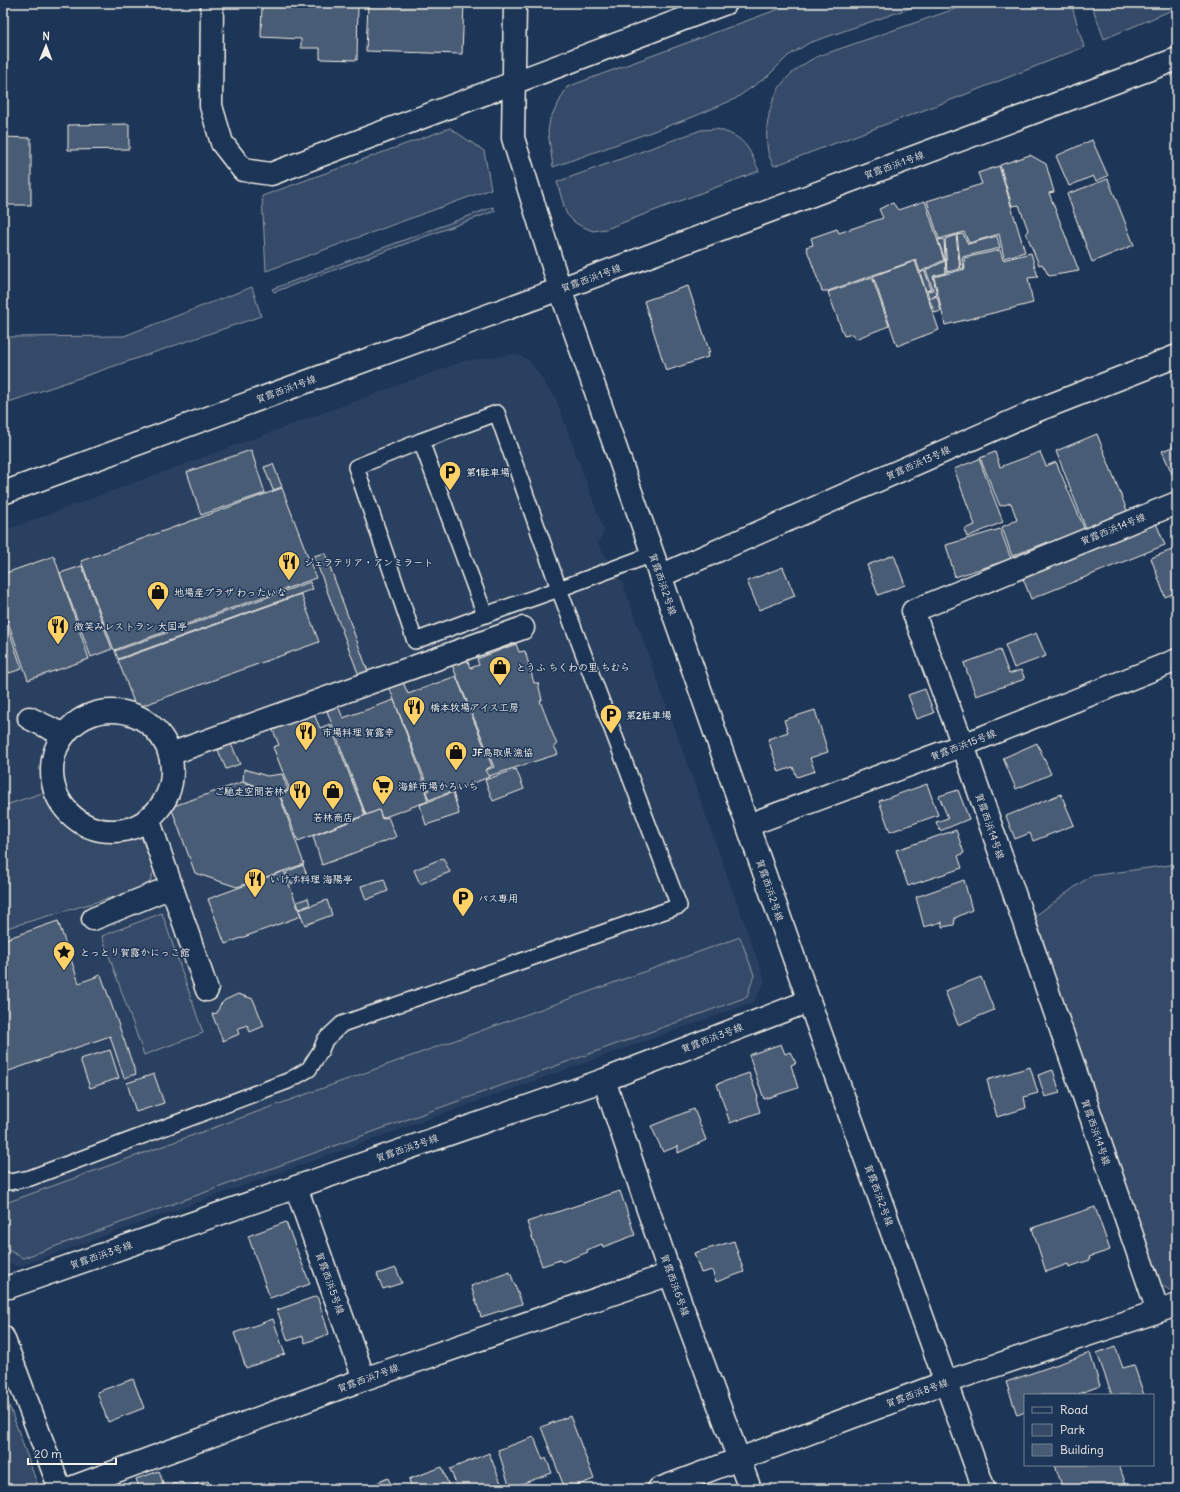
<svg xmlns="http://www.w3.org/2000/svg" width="1180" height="1492" viewBox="0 0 1180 1492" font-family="Delius,'Klee One',sans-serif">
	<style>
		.built { fill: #2a4060 }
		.green { fill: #354a67; stroke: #949ea8 }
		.building { fill: #485b74; stroke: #f4f1e8 }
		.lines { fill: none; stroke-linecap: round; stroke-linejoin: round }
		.lane-casing { stroke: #f4f1e8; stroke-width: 18 }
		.street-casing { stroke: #f4f1e8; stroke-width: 25 }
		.secondary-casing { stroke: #f4f1e8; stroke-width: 25 }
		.lane { stroke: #1d3557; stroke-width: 15 }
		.street { stroke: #1d3557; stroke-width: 22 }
		.secondary { stroke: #1d3557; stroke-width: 22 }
		.labels { text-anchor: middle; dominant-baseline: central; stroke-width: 3; stroke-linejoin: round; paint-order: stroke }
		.street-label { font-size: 10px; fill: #f4f1e8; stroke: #1d3557 }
		.poi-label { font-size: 10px; font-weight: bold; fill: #f4f1e8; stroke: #1d3557; text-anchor: start }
	</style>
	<rect width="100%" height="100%" fill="#1d3557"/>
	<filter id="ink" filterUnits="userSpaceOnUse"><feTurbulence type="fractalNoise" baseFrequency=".025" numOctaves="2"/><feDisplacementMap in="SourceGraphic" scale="8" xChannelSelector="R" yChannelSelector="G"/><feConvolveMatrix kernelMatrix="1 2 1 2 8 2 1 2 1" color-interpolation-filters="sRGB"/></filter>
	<g filter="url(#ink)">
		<!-- built -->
		<path class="built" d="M515,354L529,360L556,399L604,531L598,544L623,584L765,981L754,1002L18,1267L3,1260V531L464,361Z"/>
		<!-- green -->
		<g class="green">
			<path d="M795,3H925L809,43L788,56L768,76L735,99L693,117L553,167L548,131L550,119L567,87Z"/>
			<path d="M972,3H1071L1084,47L959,97L774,166C772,162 769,157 768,152C764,131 769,101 782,84C791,72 803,64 816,57Z"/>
			<path d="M1091,3H1177V8L1104,39Z"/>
			<path d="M450,128L484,151L491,189L266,271L262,196Z"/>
			<path d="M716,129C744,136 748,146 759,171L606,229L593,231L579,225L573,221L566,213L557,182L701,130Z"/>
			<path d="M493,207L495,211L274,292L272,289Z"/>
			<path d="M252,287L261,316L3,404V337L124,336Z"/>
			<path d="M45,792C47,798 49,804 53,809C76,840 105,842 140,834L154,871L148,887L3,929V806Z"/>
			<path d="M1177,858V1292L1174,1293L1154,1280L1035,916L1090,876L1170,865Z"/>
			<path d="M162,913L203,1033L144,1055L102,936Z"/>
			<path d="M740,937L754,975L747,997L23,1258L6,1249L3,1239V1204Z"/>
			<path d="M3,1388L39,1489H3Z"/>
		</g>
		<!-- building -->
		<g class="building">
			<path d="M262,3H358L357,60L320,59V48H301V39L261,37Z"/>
			<path d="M368,3H464L462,54L366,51Z"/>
			<path d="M129,124V149L68,150V125Z"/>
			<path d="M3,137L31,138V205H3Z"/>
			<path d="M1092,140L1108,176L1096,181L1093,176L1069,186L1056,156Z"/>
			<path d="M1030,155L1046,164L1054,192L1049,193L1079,271L1049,276L1042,264L1039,265L1026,233L1028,230L1019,205L1012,206L1000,165Z"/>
			<path d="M999,166L1025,252L1004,258L999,234L969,243L964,232L939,239L927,201L982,184L978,173Z"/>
			<path d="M1108,179L1134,245L1092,262L1067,194Z"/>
			<path d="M925,201L944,260L920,272L916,260L828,291H822L806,247L813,245L811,238L837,229L839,233L883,218L879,209L893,203L898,210Z"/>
			<path d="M963,234L968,244L997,236L1000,248L962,257L964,269H961L957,235Z"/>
			<path d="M956,235L960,269L947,272L945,239Z"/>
			<path d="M944,239L946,273L933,276L937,295L929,298L927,291L933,290L926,270L945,261L938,240Z"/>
			<path d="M1000,250L1003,260L1031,253L1038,277L1028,278L1033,303L945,325L934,277L965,269L964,258Z"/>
			<path d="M915,261L939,330L897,346L873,276Z"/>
			<path d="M925,271L931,289L926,291L920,273Z"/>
			<path d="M872,277L889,326L855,339L853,334L844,336L828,292Z"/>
			<path d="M688,286L710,353H707L708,357L666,371L644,301Z"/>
			<path d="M937,296L941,311L935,313L929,299Z"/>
			<path d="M1097,434L1128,513L1086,529L1056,451Z"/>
			<path d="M1177,445V485L1162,451Z"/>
			<path d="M251,450L265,493L201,515L187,472Z"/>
			<path d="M995,452L1000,467L1040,452L1046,466L1056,462L1087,535L1052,549L1048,542L1012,556L1002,527L1017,520L1011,503L1000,506L980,458Z"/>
			<path d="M979,459L1003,522L967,537L964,529L975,525L954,469Z"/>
			<path d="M273,464L282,487L273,490L264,467Z"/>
			<path d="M282,488L316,578L114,650L81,561Z"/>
			<path d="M1156,523L1165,545L1031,599L1022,576Z"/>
			<path d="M1000,529L1011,559L955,577L946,545Z"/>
			<path d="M1177,548V592L1165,597L1151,558Z"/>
			<path d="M325,553L370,677L361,681L314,556Z"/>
			<path d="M894,555L905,585L878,595L867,565Z"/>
			<path d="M54,556L89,659L28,680L3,607V574Z"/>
			<path d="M82,566L112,649L91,657L60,573Z"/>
			<path d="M783,567L795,596L759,610L747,581Z"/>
			<path d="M310,582L313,589L118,659L115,651Z"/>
			<path d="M301,594L319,642L136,708L118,660Z"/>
			<path d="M3,613L22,669L9,673L3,657Z"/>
			<path d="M1036,633L1046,656L1014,668L1005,645Z"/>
			<path d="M516,644L519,652L525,651L534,683H538L542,700L540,701L557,745L554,746L558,754L489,776L486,770L494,767L452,665L467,659L470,668L479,665L477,659Z"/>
			<path d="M1000,650L1009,674L1021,670L1025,679L976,696L964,663Z"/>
			<path d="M456,676L492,766L485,770L489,777L429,800L426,792L429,790L389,687L403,682L408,694Z"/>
			<path d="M925,689L934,713L917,719L908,695Z"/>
			<path d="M394,700L427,790L425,791L428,801L382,818L379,810L366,815L327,711L338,706L343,718Z"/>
			<path d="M815,710L828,752L810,758L815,771L797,777L793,767L779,772L768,739L788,732L784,720Z"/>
			<path d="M314,714L320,728L330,724L365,815L298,841L280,795L290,790L273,747L279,745L273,730Z"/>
			<path d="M1037,743L1051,774L1016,789L1003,758Z"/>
			<path d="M231,744L240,764L226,769L218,750Z"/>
			<path d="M244,769L267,776L282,774L288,790L279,794L243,781Z"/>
			<path d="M516,769L524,789L493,801L485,780Z"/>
			<path d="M242,782L279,794L304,864L237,887L195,873L171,807Z"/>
			<path d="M927,784L938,815L890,832L879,801Z"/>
			<path d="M958,790L969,819L940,831L936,822L948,818L939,796Z"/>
			<path d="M453,792L459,814L426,825L420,805Z"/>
			<path d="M1061,794L1074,825L1033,841L1030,833L1015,839L1006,816Z"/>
			<path d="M379,810L382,819L388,817L396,837L322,865L313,836Z"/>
			<path d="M956,830L964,853L958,856L962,868L908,886L896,850Z"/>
			<path d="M443,858L450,872L420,884L414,870Z"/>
			<path d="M303,865L308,878L291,884L286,872Z"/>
			<path d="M284,871L301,916L225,944L208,899Z"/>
			<path d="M384,879L388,891L366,900L361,886Z"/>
			<path d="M964,880L972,910L955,918L954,925L942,927V922L924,927L916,897Z"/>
			<path d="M308,898L310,905L299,909L297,902Z"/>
			<path d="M327,900L332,915L305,925L299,910Z"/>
			<path d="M58,921L79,983L101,975L136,1074L124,1078L110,1036L3,1073V940Z"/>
			<path d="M981,977L994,1010L958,1025L945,991Z"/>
			<path d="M238,994L253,999L264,1026L250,1032L247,1025L237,1029L239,1034L223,1041L212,1014L217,1013L220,1005L225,1000Z"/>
			<path d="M781,1044L785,1054L790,1052L796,1063L791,1065L798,1088L764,1099L749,1055Z"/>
			<path d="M110,1050L119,1078L90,1088L80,1059Z"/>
			<path d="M1030,1067L1038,1093L1024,1097L1026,1108L997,1117L987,1080Z"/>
			<path d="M1053,1070L1060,1093L1045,1097L1038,1075Z"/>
			<path d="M749,1073L758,1097L756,1099L760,1112L730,1123L717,1084Z"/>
			<path d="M154,1074L164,1103L136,1112L127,1083Z"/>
			<path d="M694,1109L706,1140L678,1153V1146L663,1152L651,1126Z"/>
			<path d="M620,1191L635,1235L603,1247L602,1244L587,1250L588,1252L562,1262L560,1260L542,1266L527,1222Z"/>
			<path d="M1095,1207L1110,1250L1089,1257L1090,1260L1069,1267L1068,1264L1046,1272L1032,1228Z"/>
			<path d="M286,1222L310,1284L270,1298L248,1236Z"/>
			<path d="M734,1241L744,1272L716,1282L712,1270L701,1273L694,1253Z"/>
			<path d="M396,1268L402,1283L383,1289L377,1274Z"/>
			<path d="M510,1272L522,1304L481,1317L471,1286Z"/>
			<path d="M317,1296L329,1334L305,1343L303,1336L288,1341L277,1310Z"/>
			<path d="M273,1319L285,1354L246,1368L234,1333Z"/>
			<path d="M1115,1346L1123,1368L1134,1365L1144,1395H1112L1097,1353Z"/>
			<path d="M1090,1353L1100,1386L1075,1395H1025V1412L1017,1415L1006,1382Z"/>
			<path d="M133,1379L144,1408L108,1422L97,1392Z"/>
			<path d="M570,1416L594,1479L568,1489H565L541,1427Z"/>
			<path d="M534,1437L543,1460L546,1458L552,1473L510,1488L498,1450Z"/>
			<path d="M489,1453L501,1483L485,1489H458L450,1469Z"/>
			<path d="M1055,1465H1119L1126,1485L1121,1486L1122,1489H1063Z"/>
			<path d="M442,1467L450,1489H412L409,1479Z"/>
			<path d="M159,1471L165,1489H140L136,1479Z"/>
			<path d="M388,1478L393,1489H363Z"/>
			<path d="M208,1481L211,1489H172V1484L182,1482L185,1487Z"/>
		</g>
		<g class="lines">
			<!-- lane casing -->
			<g class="lane-casing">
				<g id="lane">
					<path d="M421,441L485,615"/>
					<path d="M3,1179L10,1182L30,1178L288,1081L309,1069L321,1050L325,1040L342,1024L679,906L559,589L497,413L421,441L356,467L415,641L485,615L559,589L653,554"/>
				</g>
			</g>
			<!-- street casing -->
			<g class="street-casing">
				<g id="street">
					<path d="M212,3L211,106L222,143L243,170L271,174L726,3"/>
					<path d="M515,3L513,138L560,289"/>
					<path d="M660,576L1038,410L1177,356"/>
					<circle cx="112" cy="771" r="60"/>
					<path d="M29,718L64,735"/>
					<path d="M170,754L523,628"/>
					<path d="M148,818L207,990"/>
					<path d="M748,825L963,745L1177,660"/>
					<path d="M93,919L171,887"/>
					<path d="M604,1080L670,1274L750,1489"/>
					<path d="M296,1187L364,1379"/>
					<path d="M3,1286L9,1287L604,1080L809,1001"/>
					<path d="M1158,1311L963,745L913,611L1177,503"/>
					<path d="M3,1337L60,1489"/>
					<path d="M68,1489L364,1379L670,1274"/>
					<path d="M659,1489L946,1382L1177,1305"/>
				</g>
			</g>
			<!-- secondary casing -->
			<g class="secondary-casing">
				<g id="secondary">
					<path d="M560,289L809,1001L984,1489"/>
					<path d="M3,493L560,289L1177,59"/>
				</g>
			</g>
			<!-- lane -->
			<use href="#lane" class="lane"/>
			<!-- street -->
			<use href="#street" class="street"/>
			<!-- secondary -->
			<use href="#secondary" class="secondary"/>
		</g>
	</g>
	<!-- icons -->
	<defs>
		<g id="parking-pin" transform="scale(1.15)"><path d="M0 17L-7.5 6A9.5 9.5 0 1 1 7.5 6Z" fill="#ffd166" stroke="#1d3557"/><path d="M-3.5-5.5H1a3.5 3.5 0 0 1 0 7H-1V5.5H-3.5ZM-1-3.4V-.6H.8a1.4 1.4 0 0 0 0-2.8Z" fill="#111"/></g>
		<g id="restaurant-pin" transform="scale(1.15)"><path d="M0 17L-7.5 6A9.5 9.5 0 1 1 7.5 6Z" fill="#ffd166" stroke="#1d3557"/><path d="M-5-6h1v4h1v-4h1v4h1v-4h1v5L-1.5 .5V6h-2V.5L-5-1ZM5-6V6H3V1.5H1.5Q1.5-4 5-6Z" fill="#111"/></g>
		<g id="shop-pin" transform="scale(1.15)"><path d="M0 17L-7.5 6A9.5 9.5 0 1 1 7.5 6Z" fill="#ffd166" stroke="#1d3557"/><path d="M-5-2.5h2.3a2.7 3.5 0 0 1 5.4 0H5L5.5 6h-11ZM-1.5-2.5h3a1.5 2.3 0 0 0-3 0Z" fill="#111"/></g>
		<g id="supermarket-pin" transform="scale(1.15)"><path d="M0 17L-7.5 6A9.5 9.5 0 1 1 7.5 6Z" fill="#ffd166" stroke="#1d3557"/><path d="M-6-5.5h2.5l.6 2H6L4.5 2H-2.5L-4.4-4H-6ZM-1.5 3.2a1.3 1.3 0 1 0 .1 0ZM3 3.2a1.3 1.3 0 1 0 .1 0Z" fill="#111"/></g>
		<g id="sight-pin" transform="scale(1.15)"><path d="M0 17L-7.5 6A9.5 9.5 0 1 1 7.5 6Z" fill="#ffd166" stroke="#1d3557"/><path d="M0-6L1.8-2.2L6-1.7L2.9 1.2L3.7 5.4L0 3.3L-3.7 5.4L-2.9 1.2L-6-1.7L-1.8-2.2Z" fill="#111"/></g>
	</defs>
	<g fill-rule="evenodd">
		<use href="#parking-pin" x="450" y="472"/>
		<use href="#restaurant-pin" x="289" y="562"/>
		<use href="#shop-pin" x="158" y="592"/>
		<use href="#restaurant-pin" x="58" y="626"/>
		<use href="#shop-pin" x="500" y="667"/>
		<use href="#restaurant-pin" x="414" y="707"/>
		<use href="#parking-pin" x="611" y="715"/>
		<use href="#restaurant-pin" x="306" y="732"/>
		<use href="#shop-pin" x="456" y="752"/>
		<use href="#supermarket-pin" x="383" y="786"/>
		<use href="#restaurant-pin" x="300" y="791"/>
		<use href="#shop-pin" x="333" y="791"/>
		<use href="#restaurant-pin" x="255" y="879"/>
		<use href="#parking-pin" x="463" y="898"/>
		<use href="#sight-pin" x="64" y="952"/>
	</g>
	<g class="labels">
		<!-- street labels -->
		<g class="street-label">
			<text transform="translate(894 165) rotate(-20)">賀露西浜1号線</text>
			<text transform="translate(591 278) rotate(-20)">賀露西浜1号線</text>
			<text transform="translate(286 389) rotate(-20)">賀露西浜1号線</text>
			<text transform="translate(918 463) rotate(-24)">賀露西浜13号線</text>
			<text transform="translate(1113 529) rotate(-22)">賀露西浜14号線</text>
			<text transform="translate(663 584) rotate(71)">賀露西浜2号線</text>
			<text transform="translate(963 745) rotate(-21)">賀露西浜15号線</text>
			<text transform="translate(990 826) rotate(71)">賀露西浜14号線</text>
			<text transform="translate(770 890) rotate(71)">賀露西浜2号線</text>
			<text transform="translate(712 1038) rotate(-21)">賀露西浜3号線</text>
			<text transform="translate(1096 1132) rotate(71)">賀露西浜14号線</text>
			<text transform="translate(407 1148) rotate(-19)">賀露西浜3号線</text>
			<text transform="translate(879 1195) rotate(70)">賀露西浜2号線</text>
			<text transform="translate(101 1255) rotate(-19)">賀露西浜3号線</text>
			<text transform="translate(330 1283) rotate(70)">賀露西浜5号線</text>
			<text transform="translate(675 1285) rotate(70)">賀露西浜6号線</text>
			<text transform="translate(368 1378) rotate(-20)">賀露西浜7号線</text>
			<text transform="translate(917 1393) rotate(-20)">賀露西浜8号線</text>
		</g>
		<!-- poi labels -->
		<g class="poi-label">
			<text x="466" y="472">第1駐車場</text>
			<text x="304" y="562">ジェラテリア・アンミラート</text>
			<text x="174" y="592">地場産プラザ わったいな</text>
			<text x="74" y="626">微笑みレストラン 大国亭</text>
			<text x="516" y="667">とうふ ちくわの里 ちむら</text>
			<text x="430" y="707">橋本牧場アイス工房</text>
			<text x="626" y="715">第2駐車場</text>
			<text x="322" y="732">市場料理 賀露幸</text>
			<text x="472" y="752">JF鳥取県漁協</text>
			<text x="398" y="786">海鮮市場かろいち</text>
			<text x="284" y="791" text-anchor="end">ご馳走空間若林</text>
			<text x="333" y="817" text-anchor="middle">若林商店</text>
			<text x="270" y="879">いけす料理 海陽亭</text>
			<text x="478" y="898">バス専用</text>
			<text x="80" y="952">とっとり賀露かにっこ館</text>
		</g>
	</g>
	<!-- margin -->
	<rect width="1180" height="1492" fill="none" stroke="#1d3557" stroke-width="16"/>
	<rect x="8" y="8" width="1164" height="1476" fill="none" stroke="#f4f1e8" stroke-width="1.5" filter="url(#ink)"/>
	<!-- legend -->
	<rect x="1024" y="1394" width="130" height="72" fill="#1d3557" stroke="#738091"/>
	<rect x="1032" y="1407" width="20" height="6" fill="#1d3557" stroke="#738091"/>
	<text x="1060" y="1414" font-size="12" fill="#f4f1e8">Road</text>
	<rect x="1032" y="1424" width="20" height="12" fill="#354a67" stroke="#738091"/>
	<text x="1060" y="1434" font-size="12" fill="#f4f1e8">Park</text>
	<rect x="1032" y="1444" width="20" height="12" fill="#485b74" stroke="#738091"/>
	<text x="1060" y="1454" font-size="12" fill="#f4f1e8">Building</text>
	<!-- north arrow -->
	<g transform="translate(46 46) rotate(1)" stroke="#1d3557" stroke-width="3" paint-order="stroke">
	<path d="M0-3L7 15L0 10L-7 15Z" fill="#f4f1e8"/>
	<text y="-6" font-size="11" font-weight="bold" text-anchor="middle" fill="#f4f1e8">N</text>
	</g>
	<!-- scale -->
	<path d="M28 1458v6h88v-6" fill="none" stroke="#f4f1e8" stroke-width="2"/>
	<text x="34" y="1458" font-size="12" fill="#f4f1e8" stroke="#1d3557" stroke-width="3" paint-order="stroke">20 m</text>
</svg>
